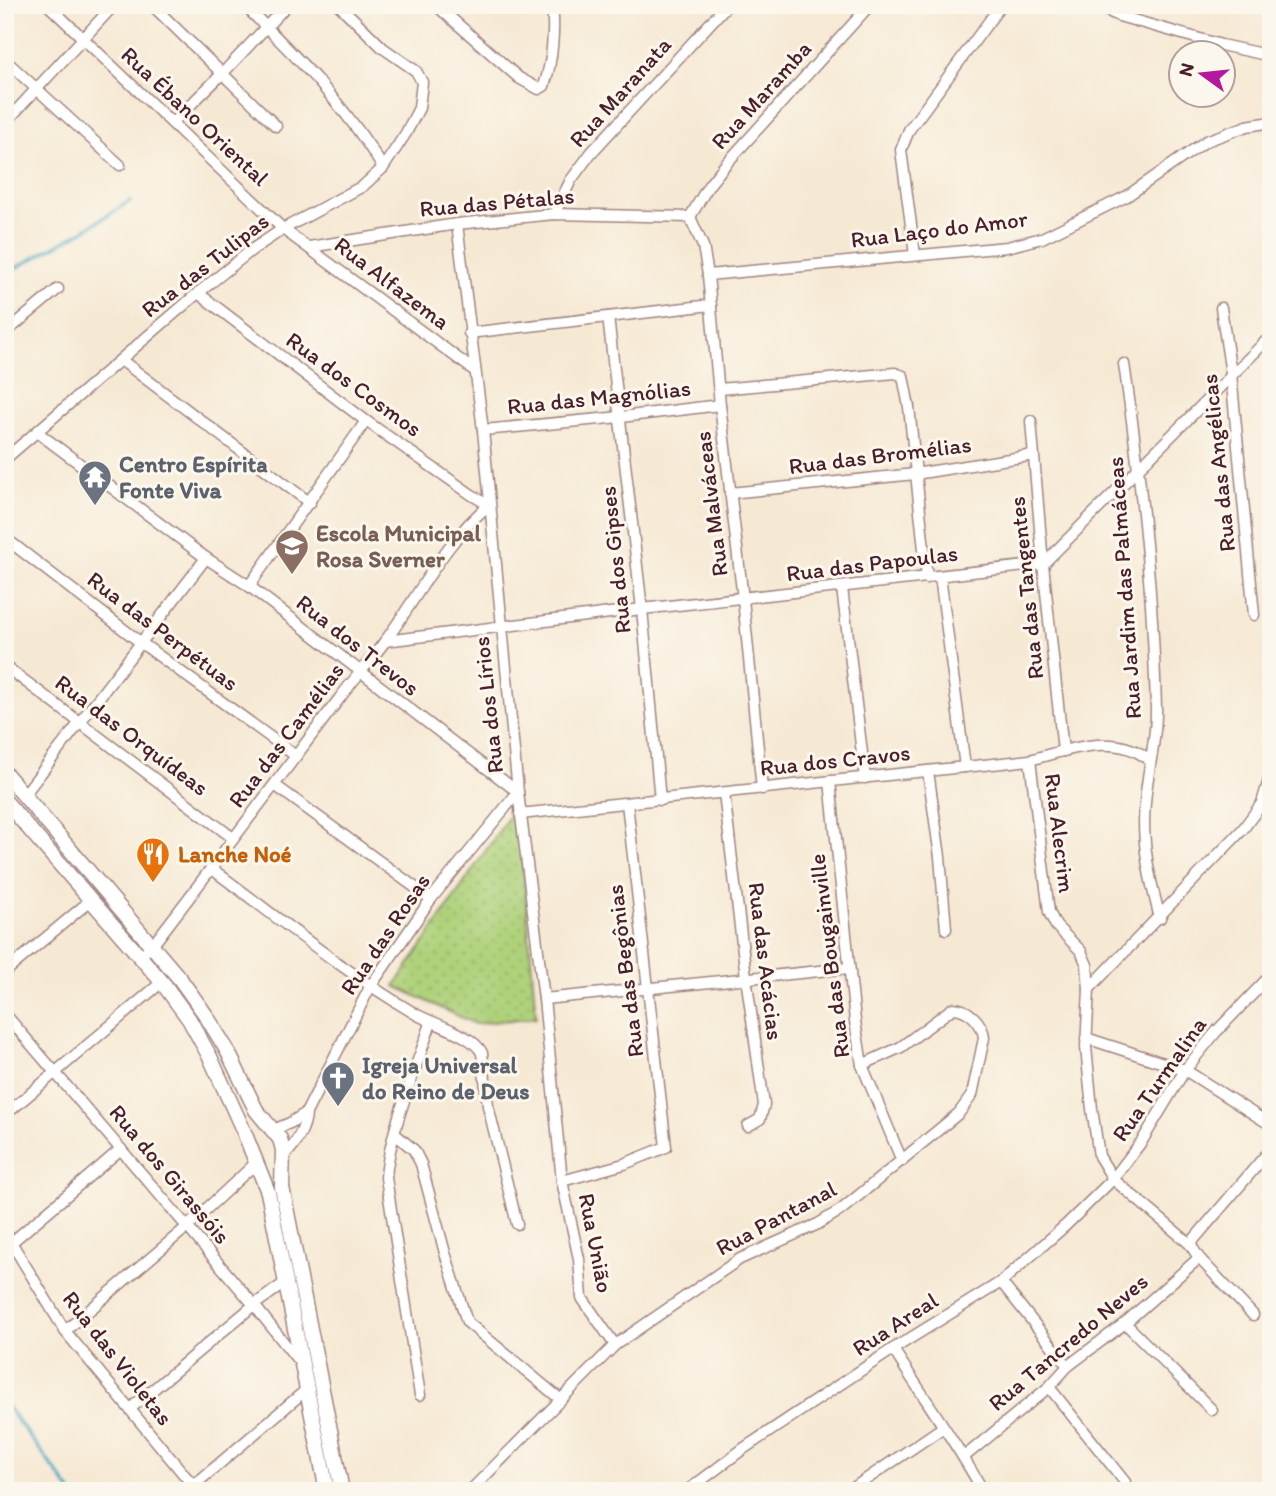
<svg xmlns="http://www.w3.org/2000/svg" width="1276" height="1496" viewBox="0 0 1276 1496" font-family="Itim,sans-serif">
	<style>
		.park { fill: url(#park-dots); stroke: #7c7852; stroke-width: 2 }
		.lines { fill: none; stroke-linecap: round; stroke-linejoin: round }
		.stream { stroke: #41a7c1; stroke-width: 3.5 }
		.street-casing { stroke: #a08480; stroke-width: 13 }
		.secondary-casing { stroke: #a08480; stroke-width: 17 }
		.street { stroke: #fff; stroke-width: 10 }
		.secondary { stroke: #fff; stroke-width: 14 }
		.labels { text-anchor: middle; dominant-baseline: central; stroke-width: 6; stroke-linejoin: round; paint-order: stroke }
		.street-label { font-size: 23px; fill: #4a1f2b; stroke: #fbf7ec }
		.worship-label { font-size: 23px; font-weight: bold; fill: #5b616d; stroke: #fbf7ec; text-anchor: start }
		.education-label { font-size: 23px; font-weight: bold; fill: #785e54; stroke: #fbf7ec; text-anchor: start }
		.food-label { font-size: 23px; font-weight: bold; fill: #c56008; stroke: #fbf7ec; text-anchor: start }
	</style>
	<defs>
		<pattern id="park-dots" width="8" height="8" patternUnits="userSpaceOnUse" patternTransform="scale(1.75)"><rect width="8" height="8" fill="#aed17a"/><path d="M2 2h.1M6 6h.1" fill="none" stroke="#97b36a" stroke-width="1.8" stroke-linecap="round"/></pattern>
	</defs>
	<rect width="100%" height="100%" fill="#fbf7ec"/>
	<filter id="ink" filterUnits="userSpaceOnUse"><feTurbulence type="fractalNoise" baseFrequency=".0143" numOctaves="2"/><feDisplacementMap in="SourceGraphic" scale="14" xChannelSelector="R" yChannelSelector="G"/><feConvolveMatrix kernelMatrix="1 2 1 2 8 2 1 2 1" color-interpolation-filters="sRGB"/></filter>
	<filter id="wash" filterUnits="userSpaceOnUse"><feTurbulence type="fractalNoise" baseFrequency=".00686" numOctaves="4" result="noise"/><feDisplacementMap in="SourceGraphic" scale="28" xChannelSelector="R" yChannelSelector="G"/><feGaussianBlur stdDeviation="1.57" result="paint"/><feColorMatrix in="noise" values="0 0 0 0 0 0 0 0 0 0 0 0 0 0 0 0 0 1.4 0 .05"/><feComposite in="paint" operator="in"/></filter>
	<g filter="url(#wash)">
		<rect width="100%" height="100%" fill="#f6e9d4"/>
		<!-- park -->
		<path class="park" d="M511,813L519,817L536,1017L475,1024L395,986Z"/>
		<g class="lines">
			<!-- stream -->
			<g class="stream">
				<path d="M5,274L81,232L130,201"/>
				<path d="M5,1404L71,1491"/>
			</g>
		</g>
	</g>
	<g filter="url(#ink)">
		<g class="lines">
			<!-- street casing -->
			<g class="street-casing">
				<g id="street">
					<path d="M48,5L283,229L475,371"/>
					<path d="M152,5L276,126"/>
					<path d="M244,5C295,55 347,107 383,168"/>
					<path d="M436,5L519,78L539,89L544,86C552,63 555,30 552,5"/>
					<path d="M1095,5L1119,16L1221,45L1271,56"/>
					<path d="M5,60L120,165"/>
					<path d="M5,123L114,5"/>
					<path d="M172,123L223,73L287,5"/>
					<path d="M554,214L571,180L591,153L727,5"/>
					<path d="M690,217L703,246L708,275L720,405L743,599L762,789"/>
					<path d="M690,217L709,185L725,165L870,5"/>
					<path d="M457,224L483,430L518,792L544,999L562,1181L579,1259L582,1298L615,1345"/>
					<path d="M309,247L457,224L554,214L690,217"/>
					<path d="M915,255L901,150L909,130L1001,5"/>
					<path d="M708,275L1007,247L1042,238L1127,196L1206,141L1247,126L1271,122"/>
					<path d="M1221,308L1231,374L1254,615"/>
					<path d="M608,317L642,609L660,800"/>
					<path d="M5,333L58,289"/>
					<path d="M469,333L711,305"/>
					<path d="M121,360L310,503"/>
					<path d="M1124,364C1141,478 1153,593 1156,708C1157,739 1147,772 1145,803C1141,843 1150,880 1160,918"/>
					<path d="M719,389L895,373L903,376L909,407L927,578"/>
					<path d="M1031,421L1043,564L1063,751"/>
					<path d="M483,430L621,417L720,405"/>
					<path d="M37,432L206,558L249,586L518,792L431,899L370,987L306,1113C306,1126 294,1150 282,1156"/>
					<path d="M5,459L198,293L253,249L283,229L363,186L383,168L406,133L419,108L422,82L416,71L383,48L339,5"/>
					<path d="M730,493L915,474L1034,455"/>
					<path d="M5,538L140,642L296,756"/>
					<path d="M940,576L965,767"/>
					<path d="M249,586L366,421"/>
					<path d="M842,588L865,778"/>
					<path d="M385,641L642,609L1043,564L1271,336"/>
					<path d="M5,666L233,838"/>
					<path d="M1030,760L1049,912L1056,926L1081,951L1087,965L1089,989L1086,1047L1092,1109L1099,1156L1113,1179L1190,1244L1199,1258L1253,1315"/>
					<path d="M928,771L940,857L946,929"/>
					<path d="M830,781L855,1021L862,1065L902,1161"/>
					<path d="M276,786L431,899"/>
					<path d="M724,793L746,977L764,1105L760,1119L748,1126"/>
					<path d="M24,795L206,558"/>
					<path d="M520,814L1030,760C1066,750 1118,731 1150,761"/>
					<path d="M212,869C278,918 343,971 414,1013C432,1024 473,1034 482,1053L488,1106L517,1224"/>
					<path d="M140,956L152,946C215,864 277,781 339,699C354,679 371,660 386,640C419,595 445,541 489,505L472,495L366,421L198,293"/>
					<path d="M5,972L91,900"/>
					<path d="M1089,989L1243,829L1262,803L1271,773"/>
					<path d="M544,999L849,968"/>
					<path d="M5,1014L254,1305L301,1364"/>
					<path d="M1086,1038L1185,1070L1271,1125"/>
					<path d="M5,1115L162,982"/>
					<path d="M273,1130L290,1123L306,1113"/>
					<path d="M395,1134L414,1150L421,1164L445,1253L467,1322L560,1399"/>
					<path d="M562,1181L624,1164L666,1147L627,803"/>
					<path d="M5,1232L65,1331L191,1483L199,1481L306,1390"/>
					<path d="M12,1242L121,1149"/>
					<path d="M1190,1244L1271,1149"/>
					<path d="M1001,1282L1068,1366"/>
					<path d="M1125,1323L1212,1410"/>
					<path d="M65,1331L187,1227L257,1162"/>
					<path d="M893,1349C923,1397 956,1442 983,1491"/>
					<path d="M1049,1387L1125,1482L1126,1491"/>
					<path d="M420,1395L386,1178C389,1133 416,1068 431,1023"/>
					<path d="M131,1408L254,1305L286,1282"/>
					<path d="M964,1457L1049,1387L1068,1366L1125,1323L1199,1258"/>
					<path d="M470,1491L615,1345L740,1259L818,1224L841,1210L959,1113L972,1095L984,1038C983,1023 968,1008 953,1008L901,1047L862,1065"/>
					<path d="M687,1491L743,1449L893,1349L1001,1282L1066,1225L1113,1179L1142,1141L1185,1070L1216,1032L1271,975"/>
					<path d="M849,1491L942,1428"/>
				</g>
			</g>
			<!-- secondary casing -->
			<g class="secondary-casing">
				<g id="secondary">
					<path d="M5,773L180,979L205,1014L227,1050L256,1110L280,1139L283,1150L282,1187L342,1491"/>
					<path d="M5,801L162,982L189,1019L210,1057L244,1132L268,1192L327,1491"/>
					<path d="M1263,1491L1271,1481"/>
				</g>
			</g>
			<!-- street -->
			<use href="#street" class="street"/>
			<!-- secondary -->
			<use href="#secondary" class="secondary"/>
		</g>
	</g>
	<!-- icons -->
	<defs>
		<g id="temple-pin" transform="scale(1.75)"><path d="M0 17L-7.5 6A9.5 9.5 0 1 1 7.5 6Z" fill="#6b7280" stroke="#fbf7ec"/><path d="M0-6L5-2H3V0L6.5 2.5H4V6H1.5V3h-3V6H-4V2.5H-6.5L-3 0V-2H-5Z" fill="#fff"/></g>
		<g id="school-pin" transform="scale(1.75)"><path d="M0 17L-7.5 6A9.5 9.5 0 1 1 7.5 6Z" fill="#8d6e63" stroke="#fbf7ec"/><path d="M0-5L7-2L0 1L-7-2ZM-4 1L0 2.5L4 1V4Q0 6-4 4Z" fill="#fff"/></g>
		<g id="restaurant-pin" transform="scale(1.75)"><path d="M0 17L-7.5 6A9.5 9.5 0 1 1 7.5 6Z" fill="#e8710a" stroke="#fbf7ec"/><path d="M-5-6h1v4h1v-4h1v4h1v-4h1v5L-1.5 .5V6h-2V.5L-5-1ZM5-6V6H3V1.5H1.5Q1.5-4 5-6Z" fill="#fff"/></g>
		<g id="church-pin" transform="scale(1.75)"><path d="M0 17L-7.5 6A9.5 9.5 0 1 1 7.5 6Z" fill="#6b7280" stroke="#fbf7ec"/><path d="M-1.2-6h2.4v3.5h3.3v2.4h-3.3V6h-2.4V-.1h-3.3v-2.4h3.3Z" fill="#fff"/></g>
	</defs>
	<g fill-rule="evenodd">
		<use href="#temple-pin" x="95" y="477"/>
		<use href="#school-pin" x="292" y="546"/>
		<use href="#restaurant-pin" x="153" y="854"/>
		<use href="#church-pin" x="338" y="1078"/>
	</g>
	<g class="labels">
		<!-- street labels -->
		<g class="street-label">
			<text transform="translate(620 92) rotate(-48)">Rua Maranata</text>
			<text transform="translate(761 95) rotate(-48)">Rua Maramba</text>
			<text transform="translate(195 116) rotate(43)">Rua Ébano Oriental</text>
			<text transform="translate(497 202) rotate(-5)">Rua das Pétalas</text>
			<text transform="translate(939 229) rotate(-7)">Rua Laço do Amor</text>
			<text transform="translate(205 265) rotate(-38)">Rua das Tulipas</text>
			<text transform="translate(392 283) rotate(37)">Rua Alfazema</text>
			<text transform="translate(354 384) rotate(36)">Rua dos Cosmos</text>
			<text transform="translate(599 397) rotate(-6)">Rua das Magnólias</text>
			<text transform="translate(880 455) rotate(-7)">Rua das Bromélias</text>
			<text transform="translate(1218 463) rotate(-96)">Rua das Angélicas</text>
			<text transform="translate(711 504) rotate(-97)">Rua Malváceas</text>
			<text transform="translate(615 560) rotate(-96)">Rua dos Gipses</text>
			<text transform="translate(872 563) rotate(-7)">Rua das Papoulas</text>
			<text transform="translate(1026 588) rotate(-96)">Rua das Tangentes</text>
			<text transform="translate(1124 588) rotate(-94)">Rua Jardim das Palmáceas</text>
			<text transform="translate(163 631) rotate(37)">Rua das Perpétuas</text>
			<text transform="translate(358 645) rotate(38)">Rua dos Trevos</text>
			<text transform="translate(488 705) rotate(-96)">Rua dos Lírios</text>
			<text transform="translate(132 735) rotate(37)">Rua das Orquídeas</text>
			<text transform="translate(286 735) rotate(-53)">Rua das Camélias</text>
			<text transform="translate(835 760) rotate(-6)">Rua dos Cravos</text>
			<text transform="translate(1060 833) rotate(83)">Rua Alecrim</text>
			<text transform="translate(385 934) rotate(-56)">Rua das Rosas</text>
			<text transform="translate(829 956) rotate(-97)">Rua das Bougainville</text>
			<text transform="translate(766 961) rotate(83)">Rua das Acácias</text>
			<text transform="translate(625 971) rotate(-97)">Rua das Begônias</text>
			<text transform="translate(1159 1079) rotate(-55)">Rua Turmalina</text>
			<text transform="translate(170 1174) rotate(50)">Rua dos Girassóis</text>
			<text transform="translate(776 1218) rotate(-28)">Rua Pantanal</text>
			<text transform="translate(596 1243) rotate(79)">Rua União</text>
			<text transform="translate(895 1324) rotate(-33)">Rua Areal</text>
			<text transform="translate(1068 1342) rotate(-40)">Rua Tancredo Neves</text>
			<text transform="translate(118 1358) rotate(52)">Rua das Violetas</text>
		</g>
		<!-- worship labels -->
		<g class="worship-label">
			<text x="119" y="464">Centro Espírita<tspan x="119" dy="26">Fonte Viva</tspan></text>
			<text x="362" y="1065">Igreja Universal<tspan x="362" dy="26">do Reino de Deus</tspan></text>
		</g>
		<!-- education labels -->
		<g class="education-label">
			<text x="316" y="533">Escola Municipal<tspan x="316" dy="26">Rosa Sverner</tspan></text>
		</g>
		<!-- food labels -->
		<g class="food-label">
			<text x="178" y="854">Lanche Noé</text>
		</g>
	</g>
	<!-- margin -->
	<rect width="1276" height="1496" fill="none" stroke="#fbf7ec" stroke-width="28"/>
	<!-- north arrow -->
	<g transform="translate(1202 74) rotate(285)"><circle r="33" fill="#fbf7ec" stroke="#b4a19f" stroke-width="2"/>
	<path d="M0-5L12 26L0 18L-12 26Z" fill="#b5179e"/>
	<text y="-10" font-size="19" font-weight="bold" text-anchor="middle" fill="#4a1f2b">N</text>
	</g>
</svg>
